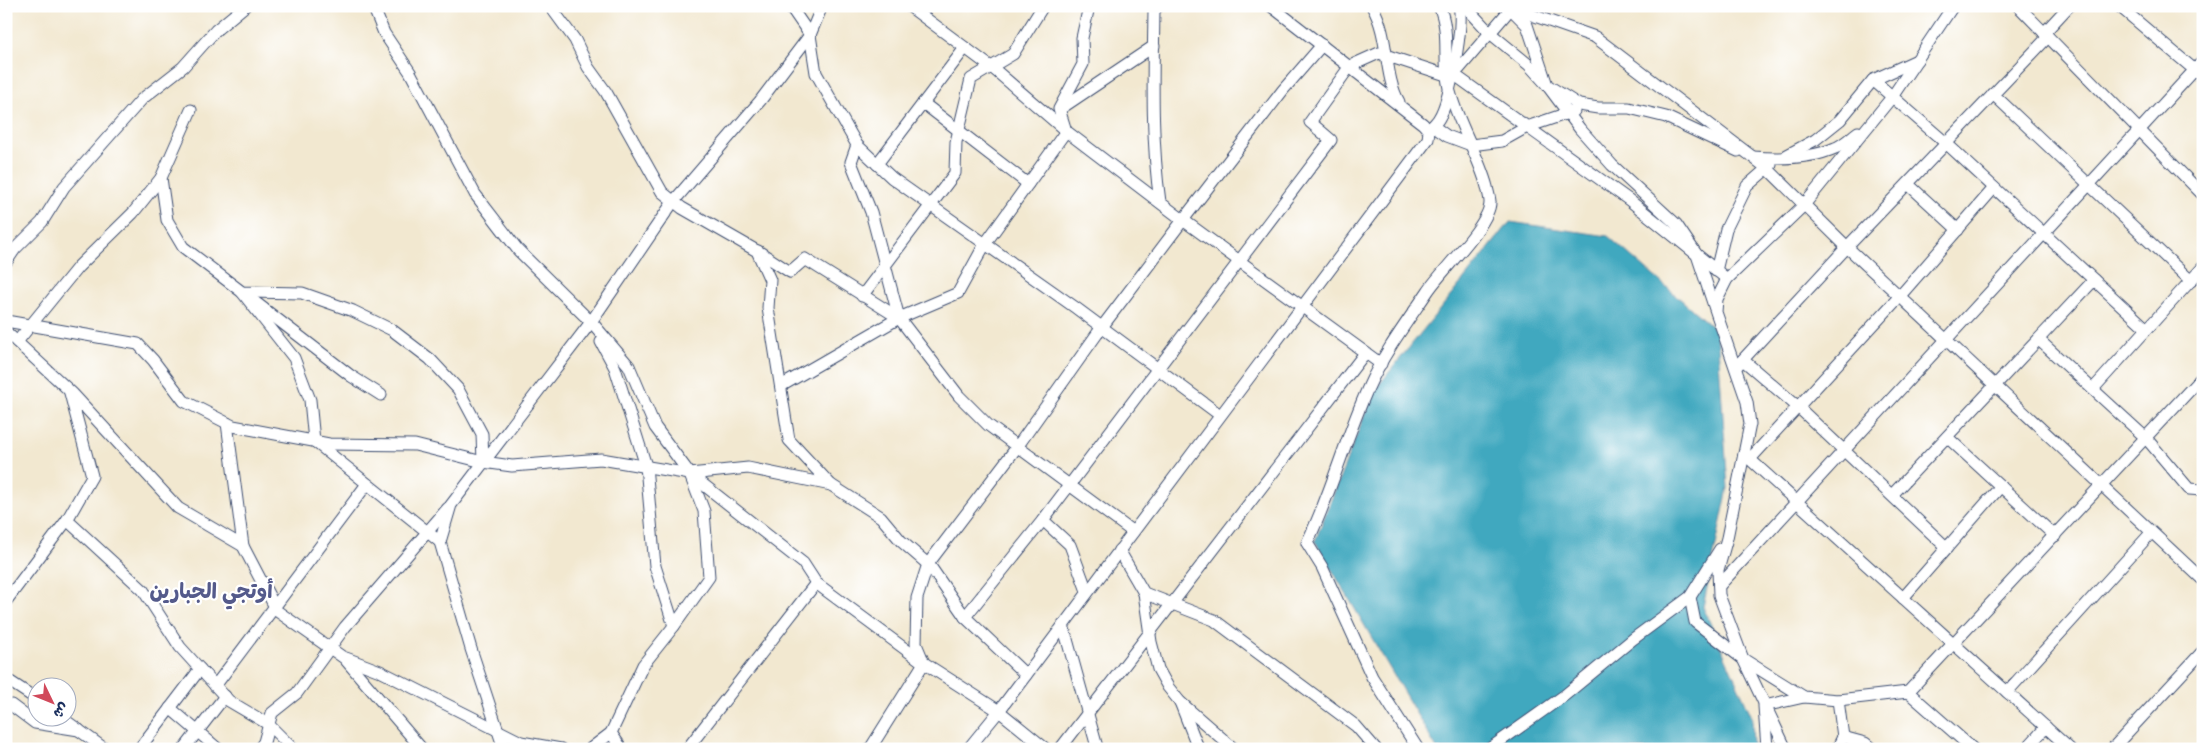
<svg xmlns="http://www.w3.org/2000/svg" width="2209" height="755" viewBox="0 0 2209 755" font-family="'Gochi Hand','Playpen Sans Arabic',sans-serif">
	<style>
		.water { fill: #3fa8bf; stroke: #2d6c8e }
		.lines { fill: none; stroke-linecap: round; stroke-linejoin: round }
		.minor-casing { stroke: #3b4b6f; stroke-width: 13 }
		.minor { stroke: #fff; stroke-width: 11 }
		.labels { text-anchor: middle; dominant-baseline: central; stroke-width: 4.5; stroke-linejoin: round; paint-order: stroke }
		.quarter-label { font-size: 21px; font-weight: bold; fill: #545a8b; stroke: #fff }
	</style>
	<rect width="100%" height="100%" fill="#fff"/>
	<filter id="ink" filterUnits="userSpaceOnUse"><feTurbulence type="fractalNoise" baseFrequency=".02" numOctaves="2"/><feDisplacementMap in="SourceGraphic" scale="10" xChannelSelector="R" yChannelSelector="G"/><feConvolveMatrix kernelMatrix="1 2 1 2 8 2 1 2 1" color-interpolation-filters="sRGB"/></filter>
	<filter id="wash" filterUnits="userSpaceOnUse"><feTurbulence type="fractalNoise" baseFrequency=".0096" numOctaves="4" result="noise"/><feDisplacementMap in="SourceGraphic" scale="20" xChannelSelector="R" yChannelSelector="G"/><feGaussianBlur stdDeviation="1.12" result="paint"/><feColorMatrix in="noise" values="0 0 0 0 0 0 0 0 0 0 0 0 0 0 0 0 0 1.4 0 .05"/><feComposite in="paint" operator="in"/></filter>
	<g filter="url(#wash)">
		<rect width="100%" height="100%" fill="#f2e8d0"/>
		<!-- water -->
		<path class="water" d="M1510,222L1608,236L1717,331L1728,488L1703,607L1752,717L1753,749H1437L1315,541L1374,391Z"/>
	</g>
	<g filter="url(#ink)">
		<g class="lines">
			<!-- minor casing -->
			<g class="minor-casing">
				<g id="minor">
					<path d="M373,6L384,33L410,72L475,194L518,250L595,326L629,366L655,427L690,474L803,563L816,583L924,663L999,711L1046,749"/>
					<path d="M550,6L575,40L588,67L606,92L662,192L682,208L757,251L770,280L768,308L789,440L831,485L881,517L901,541L930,566L965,617L1026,675"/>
					<path d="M790,6L810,35L816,73L857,145L892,178L1076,308L1220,415"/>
					<path d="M909,6L995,70L1066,131L1183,220L1381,364"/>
					<path d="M1158,6L1154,11C1153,75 1151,139 1160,202"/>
					<path d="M1372,6C1390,37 1383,73 1399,102"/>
					<path d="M1465,6L1490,33L1529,65L1547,85L1580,129L1612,165L1676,224L1697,255L1715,309"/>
					<path d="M1506,6L1595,37L1767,168L1847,247L2203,580"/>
					<path d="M2018,6L2203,195"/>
					<path d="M2119,6L2203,77"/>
					<path d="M1513,11L1527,25L1547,85L1579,105L1598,108H1629L1666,117L1738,151"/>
					<path d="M2044,33L2069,6"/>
					<path d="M1452,73L1629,200L1727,279"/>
					<path d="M1873,80L1947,144L2147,329"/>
					<path d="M1993,94L2191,281"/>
					<path d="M923,103L1028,184"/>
					<path d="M1060,109L1154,46"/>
					<path d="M191,110L161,178L167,220L183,247L242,292L302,293L353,311L392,330L430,359L458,389L482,434L483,462"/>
					<path d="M1433,126L1447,136L1471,145L1502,141L1527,127L1574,111"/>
					<path d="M1429,130C1432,126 1437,122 1439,118C1450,101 1464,25 1459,6"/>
					<path d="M857,145L851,162L871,212L899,318"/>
					<path d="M1787,155L1815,140L1840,120L1873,80L1917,60"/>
					<path d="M1753,157C1779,159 1811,159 1835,148C1843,145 1851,137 1858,132"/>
					<path d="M877,164L965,48"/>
					<path d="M1908,184L1958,230"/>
					<path d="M758,251L790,272L805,259L899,318L959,396L988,425L1133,532"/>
					<path d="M6,262L15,249L42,222L64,187L142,99L183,67L216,30L245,6"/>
					<path d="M1716,271L1726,229L1747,186L1771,165"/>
					<path d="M242,292L294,358L310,400L314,441L440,542"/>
					<path d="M862,296L955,173L956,142L971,79L1013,54L1043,6"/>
					<path d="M255,302L351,376L381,395"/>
					<path d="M6,321L138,344L153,360L184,401L233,426L329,444L415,445L483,462L512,466L601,459L690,474L748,468L831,485"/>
					<path d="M6,332L72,393L178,508L243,546L277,611L344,658L422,749"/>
					<path d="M2039,340L2146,438L2189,489L2203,490"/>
					<path d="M17,342L78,267L133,213L161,178"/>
					<path d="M601,342L615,368L646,466L655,566L674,626"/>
					<path d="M1743,360L1798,407L1947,548"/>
					<path d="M1736,367L1847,247L2048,37"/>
					<path d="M781,386L899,318L958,293L985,244L1066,131L1059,109L1083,64L1082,38L1089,6"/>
					<path d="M2093,389L2203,267"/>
					<path d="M227,423L243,546"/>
					<path d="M1947,437L2055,536"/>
					<path d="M1744,454L2070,749"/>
					<path d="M1750,459L1899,297L1994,188"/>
					<path d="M1892,495L2094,280"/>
					<path d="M67,520L92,476L70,393"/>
					<path d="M1119,550L1144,593L1214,620L1356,726L1376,749"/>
					<path d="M1719,586L2203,61"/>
					<path d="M1087,591L1070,545L1043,520L1331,140L1310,122L1350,66L1379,53L1446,75L1459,69L1513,6"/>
					<path d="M1144,593L1151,642L1158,669L1168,687L1180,702L1234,749"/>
					<path d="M1690,597L1695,622L1743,659L1804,697L1838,700"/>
					<path d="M1903,598L2001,486"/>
					<path d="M6,601L67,520L143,590L180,647L229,701L268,724L293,749"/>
					<path d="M965,617L1043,520"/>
					<path d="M1063,625L1097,747"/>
					<path d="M346,658L380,671L521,742L561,749"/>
					<path d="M6,679L38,700"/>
					<path d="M215,686L367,484"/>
					<path d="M1908,692L1973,749"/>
					<path d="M2007,692L2151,533"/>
					<path d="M1180,702L1197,745L1196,749"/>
					<path d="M6,705H11L35,723L79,730"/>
					<path d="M170,708L218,749"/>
					<path d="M62,718L105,749"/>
					<path d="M1843,737L1865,743L1872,749"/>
					<path d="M139,749L200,669"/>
					<path d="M184,749L225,696"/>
					<path d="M259,749L264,742L272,713L297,693L345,627L448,508"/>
					<path d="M504,749L471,649L440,542L451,505L591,322L673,202L760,101L810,35L822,6"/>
					<path d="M590,749L611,733"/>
					<path d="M622,749L611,733L643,665L674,626L709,577L704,511L690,475"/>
					<path d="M687,749L816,583"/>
					<path d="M870,749L924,663L916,644L917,598L928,564L1017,447L1102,327L1183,220L1283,90L1322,45"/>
					<path d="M968,749L999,711L1428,139L1429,131L1423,124L1271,6"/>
					<path d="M1060,749L1365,353"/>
					<path d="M1418,749L1372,677L1322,567L1307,543C1331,494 1345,439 1368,388C1383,354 1407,322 1428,291C1441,271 1491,223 1490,202C1490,198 1488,192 1487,187C1478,153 1457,123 1449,88C1442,61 1451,33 1439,6"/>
					<path d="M1489,749L1565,695L1633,639L1690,597L1720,549"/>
					<path d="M1767,749L1764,706L1804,697"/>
					<path d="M1786,749L1743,659L1719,595L1718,570L1727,538L1750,424L1747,402L1716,312L1717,299L1727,279L1804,205L1892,97L1953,6"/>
					<path d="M1837,749L1843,737L1838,700L1908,692L2203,376"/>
					<path d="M2026,749L2046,727"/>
					<path d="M2112,749L2203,651"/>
				</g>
			</g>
			<!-- minor -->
			<use href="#minor" class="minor"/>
		</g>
	</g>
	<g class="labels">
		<!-- quarter labels -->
		<g class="quarter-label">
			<text x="211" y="594">أوتجي الجبارين</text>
		</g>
	</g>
	<!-- margin -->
	<rect width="2209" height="755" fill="none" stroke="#fff" stroke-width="25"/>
	<!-- north arrow -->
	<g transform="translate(52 702) rotate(133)"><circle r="24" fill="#ffffff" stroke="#a4acbf"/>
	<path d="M0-4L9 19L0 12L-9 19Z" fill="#d1495b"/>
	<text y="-8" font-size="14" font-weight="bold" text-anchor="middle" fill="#1b2f5e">ش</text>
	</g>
</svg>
